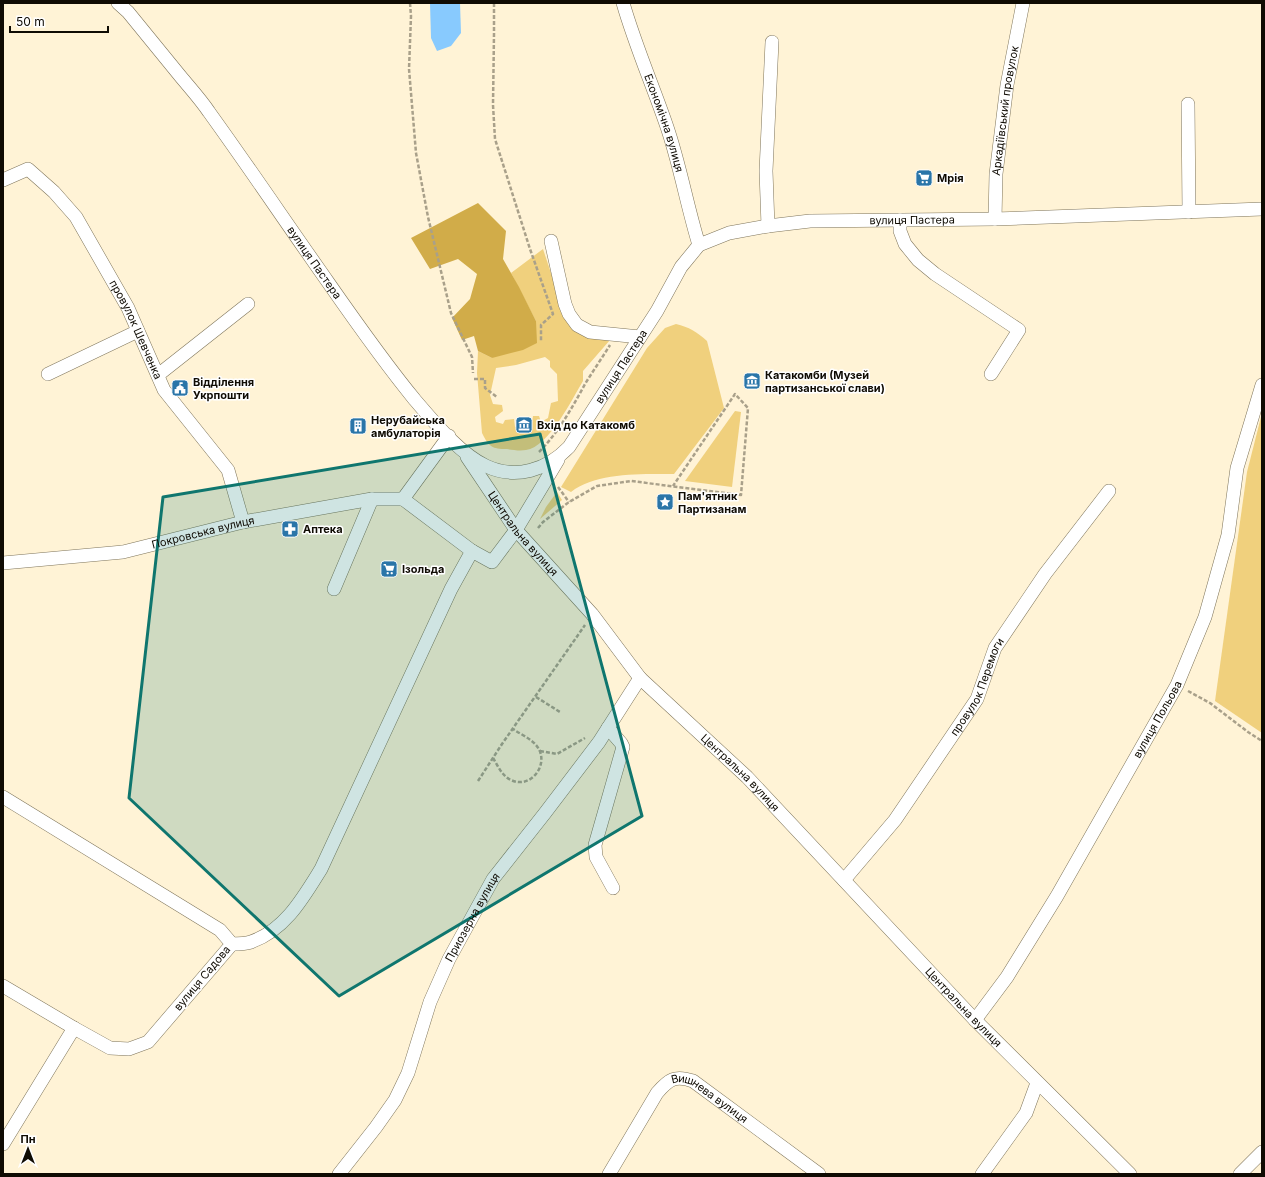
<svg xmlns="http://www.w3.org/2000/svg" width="1265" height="1177" viewBox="0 0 1265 1177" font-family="Inter,sans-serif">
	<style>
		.green { fill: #f0d07d; fill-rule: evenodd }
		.forest { fill: #d1ac49 }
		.water { fill: #88cafe }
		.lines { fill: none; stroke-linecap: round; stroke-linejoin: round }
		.minor-casing { stroke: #7f755b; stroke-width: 14 }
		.path { stroke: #a9a08a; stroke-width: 2.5; stroke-dasharray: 4 2; stroke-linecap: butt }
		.minor { stroke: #fff; stroke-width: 13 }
		.marked { fill: #0f766e; fill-opacity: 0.2; stroke: #0f766e; stroke-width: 3; stroke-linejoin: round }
		.labels { text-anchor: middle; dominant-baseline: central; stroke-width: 3; stroke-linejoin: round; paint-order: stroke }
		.street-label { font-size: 11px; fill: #0f0b03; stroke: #fff }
		.poi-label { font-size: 11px; font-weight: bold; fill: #0f0b03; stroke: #fff; text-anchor: start }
	</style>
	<rect width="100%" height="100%" fill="#fff3d6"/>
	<!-- green -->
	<g class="green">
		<path d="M543,249L567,321L610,340L583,371V381C572,399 549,447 526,450C520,451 513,450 507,449C492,449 489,447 482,433L477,373L478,351L492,358L536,321L511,273ZM545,357L550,361V367L557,374L558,401L551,403L548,418L541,422L539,416H533L532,423L515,427L514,419L505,420L503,424L496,422L495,417L503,411L502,405L493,404L490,395L496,368L516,365Z"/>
		<path d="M676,324C689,327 697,332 707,341L724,408L674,474C643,474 596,472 571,492L561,487L647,348L665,328Z"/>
		<path d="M735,411L741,412L732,487L685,481Z"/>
		<path d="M1262,413V733L1215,701L1247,472Z"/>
		<path d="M557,492L562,500L540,519L546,507Z"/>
	</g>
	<!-- forest -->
	<path class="forest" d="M478,203L506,231L503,259L519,287L536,321L537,343L523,350L492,358L478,351L474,336L462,340L452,318L470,299L477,274L458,259L430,269L411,238Z"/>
	<!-- water -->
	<path class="water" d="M430,3H460L461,33L451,46L437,51L431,38Z"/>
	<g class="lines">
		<!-- minor casing -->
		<g class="minor-casing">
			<g id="minor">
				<path id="s1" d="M118,3L128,12C146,34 164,56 181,77C191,89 201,100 209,112C248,166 285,221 323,275C353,318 382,360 415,400C434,422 460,454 486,466C516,480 547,470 569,447L657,311L681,267L699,245L729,233L768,226L810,221L995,219L1262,209"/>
				<path id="s2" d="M623,3C635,45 653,86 667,127C680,165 687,206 699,245"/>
				<path d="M1188,104L1189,212"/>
				<path id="s3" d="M3,180L28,169L54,192L76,217L128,308L164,390L228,470L243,522"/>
				<path id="s4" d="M995,219L996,174L1007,85L1023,3"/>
				<path d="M900,220V231L905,244L918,260L935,274L1019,330L991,374"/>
				<path d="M768,226L766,171L772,42"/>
				<path d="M551,241L565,304L569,314L577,325L590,332L640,337"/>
				<path d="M48,374L138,331"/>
				<path d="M158,375L248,304"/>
				<path d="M449,436L403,499L472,551"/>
				<path id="s5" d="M467,457L516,530L592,614L640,678L747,777L975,1020L1130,1174"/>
				<path id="s6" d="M3,563L123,552L243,522L372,499H403"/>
				<path d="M334,589L372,499"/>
				<path d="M608,728L621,743L623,747L595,845L596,857L613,888"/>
				<path d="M3,797L220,930L232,944L148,1042L129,1049L110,1048L74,1028L3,986"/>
				<path id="s7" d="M844,880L895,820L977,699L995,648L1045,574L1109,491"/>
				<path d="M232,944C238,944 245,944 251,942C285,930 303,898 321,869L451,589L472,551L492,562L516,530L558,460"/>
				<path id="s8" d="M975,1020L1007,977L1057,896L1177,685L1205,617L1228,535L1237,468L1262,385"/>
				<path d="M3,1144L74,1028"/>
				<path id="s9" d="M339,1174L376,1127L395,1100L408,1073L430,1002L449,959L493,879L545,813L599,742L640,678"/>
				<path id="s10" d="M609,1174L657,1093C669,1079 675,1075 693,1081L819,1174"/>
				<path d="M982,1174L1026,1113L1037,1083"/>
				<path d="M1240,1174L1262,1152"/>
			</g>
		</g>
		<!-- path -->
		<g class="path">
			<path d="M410,3L411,16L409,69L416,153L428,217L451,313L472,357L473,373"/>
			<path d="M494,3V34L493,105L495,139L530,249L553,314L541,325V341"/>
			<path d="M474,379H485V388L497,397"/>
			<path d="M539,452C558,433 572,408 585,384C593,371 602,358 610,345"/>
			<path d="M558,487L569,502"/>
			<path d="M538,528L543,522L569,502L597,486L631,481L741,495L748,408L735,394L673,486"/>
			<path d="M1188,691L1210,703L1248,732L1262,741"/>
			<path d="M536,697L560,712"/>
			<path d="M540,751L557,754L585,738"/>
			<path d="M493,758C498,766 502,776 511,780C532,790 551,762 536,745C530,738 520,734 513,729"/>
			<path d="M478,781L502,744L585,625"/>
		</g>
		<!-- minor -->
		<use href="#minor" class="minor"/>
	</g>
	<!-- marked area -->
	<path class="marked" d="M540,434L642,816L339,996L129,798L163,497Z"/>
	<!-- icons -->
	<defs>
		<g id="supermarket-square" transform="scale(0.9)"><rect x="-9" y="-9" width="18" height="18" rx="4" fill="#2a75a8" stroke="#fff"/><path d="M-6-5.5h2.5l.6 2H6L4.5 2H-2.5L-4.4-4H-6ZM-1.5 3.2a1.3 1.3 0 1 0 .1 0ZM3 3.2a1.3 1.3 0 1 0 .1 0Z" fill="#fff"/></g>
		<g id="museum-square" transform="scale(0.9)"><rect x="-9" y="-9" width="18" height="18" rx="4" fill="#2a75a8" stroke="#fff"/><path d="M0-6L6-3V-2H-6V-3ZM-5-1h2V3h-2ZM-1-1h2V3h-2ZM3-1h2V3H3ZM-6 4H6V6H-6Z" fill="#fff"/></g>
		<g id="civic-square" transform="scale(0.9)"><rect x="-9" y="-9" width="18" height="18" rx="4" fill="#2a75a8" stroke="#fff"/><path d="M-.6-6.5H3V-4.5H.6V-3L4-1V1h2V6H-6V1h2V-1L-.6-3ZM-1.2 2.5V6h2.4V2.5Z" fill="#fff"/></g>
		<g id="building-square" transform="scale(0.9)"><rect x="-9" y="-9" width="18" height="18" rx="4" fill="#2a75a8" stroke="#fff"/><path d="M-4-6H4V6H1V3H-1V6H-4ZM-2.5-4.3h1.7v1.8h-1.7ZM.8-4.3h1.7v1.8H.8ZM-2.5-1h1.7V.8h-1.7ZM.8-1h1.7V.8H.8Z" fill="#fff"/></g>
		<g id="sight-square" transform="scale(0.9)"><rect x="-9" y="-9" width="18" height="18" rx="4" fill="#2a75a8" stroke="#fff"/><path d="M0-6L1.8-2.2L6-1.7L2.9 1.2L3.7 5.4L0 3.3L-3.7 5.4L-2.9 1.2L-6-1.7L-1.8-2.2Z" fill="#fff"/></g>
		<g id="pharmacy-square" transform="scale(0.9)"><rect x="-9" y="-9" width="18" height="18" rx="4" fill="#2a75a8" stroke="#fff"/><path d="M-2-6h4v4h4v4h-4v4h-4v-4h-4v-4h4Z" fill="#fff"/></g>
	</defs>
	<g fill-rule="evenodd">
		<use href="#supermarket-square" x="924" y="178"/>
		<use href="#museum-square" x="752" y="381"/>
		<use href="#civic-square" x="180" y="388"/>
		<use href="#museum-square" x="524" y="425"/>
		<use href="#building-square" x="358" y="426"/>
		<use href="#sight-square" x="665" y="502"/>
		<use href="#pharmacy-square" x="290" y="529"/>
		<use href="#supermarket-square" x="389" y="569"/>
	</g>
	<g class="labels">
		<!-- street labels -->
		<g class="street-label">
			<text stroke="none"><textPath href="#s4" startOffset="109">Аркадіївський провулок</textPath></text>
			<text stroke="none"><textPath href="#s2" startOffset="127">Економічна вулиця</textPath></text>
			<text stroke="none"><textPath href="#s1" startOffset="1142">вулиця Пастера</textPath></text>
			<text stroke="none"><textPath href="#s1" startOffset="326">вулиця Пастера</textPath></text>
			<text stroke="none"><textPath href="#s3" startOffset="223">провулок Шевченка</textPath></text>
			<text stroke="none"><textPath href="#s1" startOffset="781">вулиця Пастера</textPath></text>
			<text stroke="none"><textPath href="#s6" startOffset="203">Покровська вулиця</textPath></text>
			<text stroke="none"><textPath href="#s5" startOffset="95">Центральна вулиця</textPath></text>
			<text stroke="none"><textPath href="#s7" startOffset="236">провулок Перемоги</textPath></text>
			<text stroke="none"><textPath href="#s8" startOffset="352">вулиця Польова</textPath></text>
			<text stroke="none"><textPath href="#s5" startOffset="419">Центральна вулиця</textPath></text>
			<text stroke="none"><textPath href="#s9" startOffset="292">Приозерна вулиця</textPath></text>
			<text transform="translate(202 978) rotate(-50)">вулиця Садова</text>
			<text stroke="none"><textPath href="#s5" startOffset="743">Центральна вулиця</textPath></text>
			<text stroke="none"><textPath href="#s10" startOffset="158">Вишнева вулиця</textPath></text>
		</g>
		<!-- poi labels -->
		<g class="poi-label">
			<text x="937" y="178">Мрія</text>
			<text x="765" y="375">Катакомби (Музей<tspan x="765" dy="13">партизанської слави)</tspan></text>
			<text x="193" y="382">Відділення<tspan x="193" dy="13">Укрпошти</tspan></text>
			<text x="371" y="420">Нерубайська<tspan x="371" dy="13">амбулаторія</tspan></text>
			<text x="537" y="425">Вхід до Катакомб</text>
			<text x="678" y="496">Пам'ятник<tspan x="678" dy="13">Партизанам</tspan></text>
			<text x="303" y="529">Аптека</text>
			<text x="402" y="569">Ізольда</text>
		</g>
	</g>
	<!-- border -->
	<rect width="1265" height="1177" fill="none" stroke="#0f0b03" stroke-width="8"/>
	<!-- north arrow -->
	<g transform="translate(28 1149)" stroke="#ffffff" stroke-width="3" paint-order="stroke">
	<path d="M0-3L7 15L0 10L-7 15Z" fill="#0f0b03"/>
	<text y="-6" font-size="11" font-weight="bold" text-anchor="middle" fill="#0f0b03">Пн</text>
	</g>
	<!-- scale -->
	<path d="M10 26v6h98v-6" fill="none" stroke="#0f0b03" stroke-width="2"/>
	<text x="16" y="26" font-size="12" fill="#0f0b03" stroke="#ffffff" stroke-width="3" paint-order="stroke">50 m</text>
</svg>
